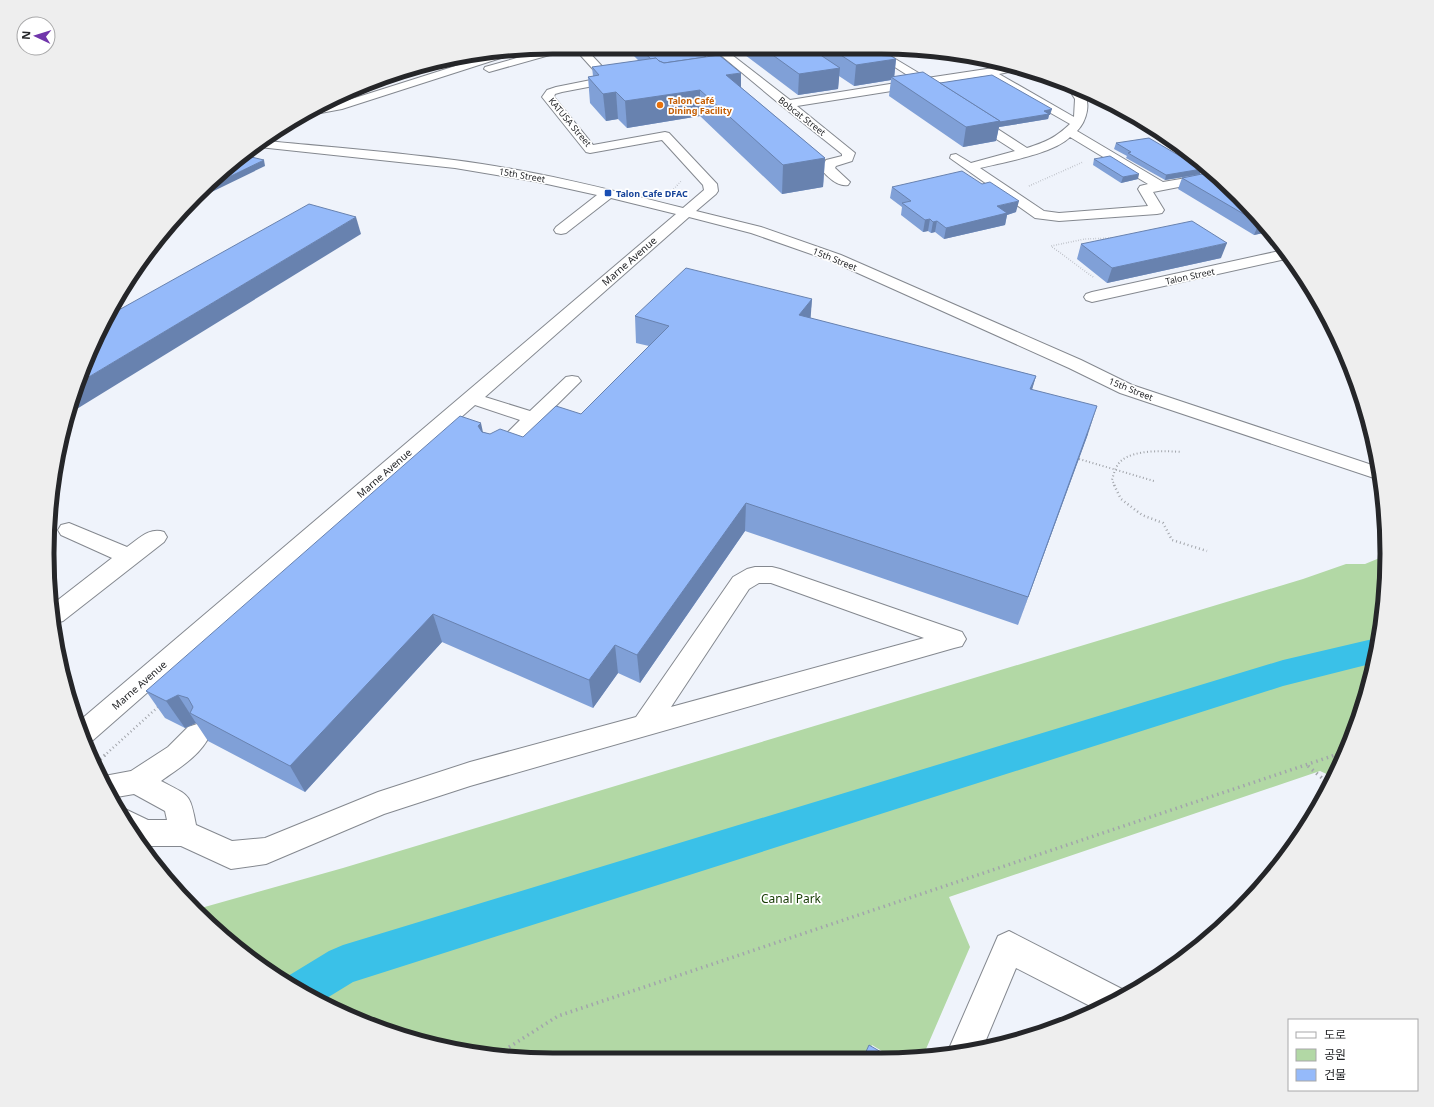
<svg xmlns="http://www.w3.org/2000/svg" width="1434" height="1107" viewBox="0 0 1434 1107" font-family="'Noto Sans','Noto Sans KR',sans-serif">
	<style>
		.green { fill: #b2d8a5 }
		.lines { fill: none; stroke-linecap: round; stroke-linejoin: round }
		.canal { fill: #3ac1e8; fill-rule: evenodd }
		.minor-casing { stroke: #84888f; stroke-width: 2 }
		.path-far3 { stroke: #a2a5ab; stroke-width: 1.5; stroke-dasharray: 0.5 2; stroke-linecap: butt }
		.path-far2 { stroke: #a2a5ab; stroke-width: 2; stroke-dasharray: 1 2.5; stroke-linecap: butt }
		.path-far1 { stroke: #a2a5ab; stroke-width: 2.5; stroke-dasharray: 1 3; stroke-linecap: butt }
		.path { stroke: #a2a5ab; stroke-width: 3.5; stroke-dasharray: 1.5 4; stroke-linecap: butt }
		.minor { fill: #fff; fill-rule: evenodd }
		.wall { fill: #80a0d7 }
		.shaded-wall { fill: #6882af }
		.building { fill: #95bafa; stroke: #6882af }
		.food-dot { fill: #e8710a; stroke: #fff; stroke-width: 1.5 }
		.transit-dot { fill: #1a4fb4; stroke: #fff; stroke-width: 1.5 }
		.labels { text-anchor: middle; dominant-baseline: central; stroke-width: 3.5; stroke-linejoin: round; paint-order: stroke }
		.far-food-label { font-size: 9px; font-weight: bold; fill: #c56008; stroke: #fff; text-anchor: start }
		.far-street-label { font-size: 9px; fill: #252629; stroke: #fff }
		.far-transit-label { font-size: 9px; font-weight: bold; fill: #164399; stroke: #fff; text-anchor: start }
		.street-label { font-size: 10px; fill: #252629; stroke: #fff }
		.near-park-label { font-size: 12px; fill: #143a01; stroke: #fff }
		.rim { fill: none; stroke: #252629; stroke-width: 5 }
	</style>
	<rect width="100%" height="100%" fill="#eff3fb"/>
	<!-- green -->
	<path class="green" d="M1387,553L1377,653L1348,748L1333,777L1320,771L949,897L970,947L923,1056H890L872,1045L867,1056H487L360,1022L272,975L194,910L343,868L1303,579L1346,564H1365L1382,557Z"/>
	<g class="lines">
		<!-- canal -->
		<path class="canal" d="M1377,638L1379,639L1374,663L1283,686L353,982L322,1001L285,982L288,976L329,951L343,945L1283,660Z"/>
		<!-- minor casing -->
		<g class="minor-casing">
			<g id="minor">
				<path d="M556,47H572L571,49L489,72L484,69L485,67Z"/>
				<path d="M573,47H584L615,80L609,83L562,92L555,94L554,97L593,145L665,132L669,133L717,184L718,191L716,194L696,211L761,227L841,255L1081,360L1132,385L1378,467L1380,480L1120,393L1069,368L831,261L751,233L689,217L485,397L530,411L566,377L572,376L578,377L581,381L503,458L496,460L489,458L486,454L520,420L475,405L92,741L86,743L78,722L676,214L611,198L566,233L561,234L556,233L554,230L556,227L597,195L538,182L455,168L259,147L267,141C329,147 392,152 454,160C532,170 608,189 683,208L704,190L703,185L662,140L590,153L586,152L542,97L547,90L556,87L601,78Z"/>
				<path d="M711,47L723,48L790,100L915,80L865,48H877L927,78L1013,65L1024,69L999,74L1074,117L1075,99L1068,88L1070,86C1073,87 1079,88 1081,91C1093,101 1086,122 1077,131L1163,182L1210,174L1212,172L1220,179L1153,192L1164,210L1162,213L1157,214L1059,221L1035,218L950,158L951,155L956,154L971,163L1015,151L968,121L966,118L968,115H976L1027,148C1046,142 1055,138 1070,124L986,76L797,106L855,153L852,161L836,166L835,168L850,182L848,185C838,187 827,177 821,169L826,160L842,156V154L782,106ZM1070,137L1148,184L1140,186L1138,189L1148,206L1059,213L1044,211L980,168C1004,162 1053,154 1070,137Z"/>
				<path d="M508,53L507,56L342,109L310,115L305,113L322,106L336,104L487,56Z"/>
				<path d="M1089,94L1105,99L1131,116H1123L1090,97L1088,95Z"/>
				<path d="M1284,250L1290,258L1092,302L1086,300L1084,297L1086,294L1092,292Z"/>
				<path d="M69,523L127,547C139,539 149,527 164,532L167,537L164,542L63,621L56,623L54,603L112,558L61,535L58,530L61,525Z"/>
				<path d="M755,567H772L780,569L962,632L966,639L962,646L954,648L470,786L384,814L266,864L231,869L181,846H145C132,841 125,823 119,812L125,809L148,820H167L165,811L134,794L111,798L99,777L131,771L168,747L188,727L197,724L206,727L210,735C200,756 179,768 161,781C189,796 190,792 196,825L232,841L265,838L378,792L470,762L636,717L733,577L747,569ZM759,583H771L924,638L671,707L749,589Z"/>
				<path d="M1009,931L1122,989L1124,993L1094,1008L1016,968L983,1047L950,1055L948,1051L998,936Z"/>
			</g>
		</g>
		<!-- path-far3 -->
		<g class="path-far3">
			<path d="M1029,186L1083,162"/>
			<path d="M672,191L682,180"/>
			<path d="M1093,277L1051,246L1085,239L1111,238"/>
		</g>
		<!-- path-far2 -->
		<g class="path-far2">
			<path d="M1079,459L1154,481"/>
			<path d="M1115,486L1112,480C1114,473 1116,465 1121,461C1134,449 1166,451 1182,452"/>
		</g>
		<!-- path-far1 -->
		<g class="path-far1">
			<path d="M1114,485L1121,499L1142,515L1163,523L1172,540L1207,551"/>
			<path d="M104,756L159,706"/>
			<path d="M1332,756L1346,751"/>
		</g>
		<!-- path -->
		<g class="path">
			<path d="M96,763L105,755"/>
			<path d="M1308,766L1329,784"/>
			<path d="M495,1056L558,1016L1335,755"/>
		</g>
		<!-- minor -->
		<use href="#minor" class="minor"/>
	</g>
	<!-- wall -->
	<g class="wall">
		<path d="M625,47H693L825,158L823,187L782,194L700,116L627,128L618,119L606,121L590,103L588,77L593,76L592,67L639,61Z"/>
		<path d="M737,48H878L896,59L894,77L940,83L1050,115H1049L1048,119L999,127L996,141L963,147L889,96L891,80L854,86L839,76L838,89L798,95L737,49Z"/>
		<path d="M1116,143L1202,169L1200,174L1212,172L1268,232L1254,235L1178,189L1182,178L1198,175L1165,180L1126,158L1127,156L1114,149Z"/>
		<path d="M1094,159L1138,179L1121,183L1093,165Z"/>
		<path d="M892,187L1016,212L1007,215L1005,225L944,239L935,232L931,233L928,231L923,232L901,215L902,207L890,198Z"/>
		<path d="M1081,244L1221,258L1107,283L1077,259Z"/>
		<path d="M812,299L810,318L1036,376L1032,389L1088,434L1018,625L745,531L640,683L618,673L593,708L442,642L305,792L208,741L196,723L185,728L165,718L146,691L483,432L490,434L523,437L581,414L649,346L636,343L635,316Z"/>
	</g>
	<!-- shaded-wall -->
	<g class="shaded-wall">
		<path d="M468,58L460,61L459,59Z"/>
		<path d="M896,59L894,79L891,77V80L854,86L856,65Z"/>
		<path d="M840,68L838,89L798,95L799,74Z"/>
		<path d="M741,73V99L726,75Z"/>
		<path d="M700,90V116L627,128L625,101Z"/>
		<path d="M616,92L618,119L606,121L603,94Z"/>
		<path d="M1052,109L1050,115H1049L1048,119L999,127L996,141L963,147L966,127Z"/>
		<path d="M825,158L823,187L782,194L783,165Z"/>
		<path d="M264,160L265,166L189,203L195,196L202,190Z"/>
		<path d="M1202,169L1200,174L1165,180L1166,175Z"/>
		<path d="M1139,174L1138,179L1121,183L1123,177Z"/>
		<path d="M1019,201L1016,212L1007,215L1005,225L944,239L946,228L997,206Z"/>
		<path d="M356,217L361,234L67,415L82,381Z"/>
		<path d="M930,219L928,231L923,232L925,220Z"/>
		<path d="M937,221L935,232L931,233L933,222Z"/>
		<path d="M1259,223H1261L1268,232L1254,235Z"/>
		<path d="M1227,243L1221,258L1107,283L1112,268Z"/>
		<path d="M812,299L810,326L799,315Z"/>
		<path d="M1036,376L1028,403L1030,389Z"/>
		<path d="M1097,406L1088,434L1018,625L1028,597Z"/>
		<path d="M481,423L487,451L478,426Z"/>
		<path d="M746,503L745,531L640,683L637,655Z"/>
		<path d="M433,614L442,642L305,792L290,766Z"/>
		<path d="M615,645L618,673L593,708L589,680Z"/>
		<path d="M178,695L196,723L185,728L166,701Z"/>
	</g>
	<!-- building -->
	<g class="building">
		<path d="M638,47H693L706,57L664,63L659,61L656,58L651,59Z"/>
		<path d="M763,48H810L840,68L799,74Z"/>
		<path d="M830,48H878L896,59L856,65Z"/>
		<path d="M719,55L741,73L726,75L825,158L783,165L700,90L625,101L616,92L603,94L588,77L599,75L592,67L656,58L659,61L664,63Z"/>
		<path d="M923,72L1000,121L966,127L891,77Z"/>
		<path d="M992,75L1052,109L1044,111L1049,114L1000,122V121L940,83Z"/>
		<path d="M1149,138L1202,169L1166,175L1128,153L1131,152L1116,143Z"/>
		<path d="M247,156L264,160L202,190Z"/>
		<path d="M1110,156L1139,174L1123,177L1094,159Z"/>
		<path d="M962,171L982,184L990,182L1019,201L997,206L1007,213L946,228L937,221L933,222L930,219L925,220L902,203L911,201L892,187Z"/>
		<path d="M1212,172L1239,196L1261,223H1259L1182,178Z"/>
		<path d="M309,204L356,217L82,381L108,316Z"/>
		<path d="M1192,221L1227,243L1112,268L1081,244Z"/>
		<path d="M686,268L812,299L799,315L1036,376L1030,389L1097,406L1028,597L746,503L637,655L615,645L589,680L433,614L290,766L190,713L193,707L188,698L178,695L166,701L146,691L460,416L481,423L478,426L482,432L490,434L500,429L523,437L556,406L581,414L669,326L635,316Z"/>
		<path d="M869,1045L888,1056H864Z"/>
	</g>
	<!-- markers -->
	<circle class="food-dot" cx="660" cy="105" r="4"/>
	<rect class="transit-dot" x="604" y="189" width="8" height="8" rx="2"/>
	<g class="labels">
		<!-- far-food labels -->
		<g class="far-food-label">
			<text x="668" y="100">Talon Café<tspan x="668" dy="10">Dining Facility</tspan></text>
		</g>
		<!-- far-street labels -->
		<g class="far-street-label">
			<text transform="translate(802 116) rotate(38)">Bobcat Street</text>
			<text transform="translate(570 122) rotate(50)">KATUSA Street</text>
			<text transform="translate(522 175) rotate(10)">15th Street</text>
			<text transform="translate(835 259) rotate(22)">15th Street</text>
			<text transform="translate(1190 276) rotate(-12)">Talon Street</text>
			<text transform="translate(1131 389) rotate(22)">15th Street</text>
		</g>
		<!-- far-transit labels -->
		<g class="far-transit-label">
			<text x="616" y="193">Talon Cafe DFAC</text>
		</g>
		<!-- street labels -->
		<g class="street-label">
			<text transform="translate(629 261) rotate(-41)">Marne Avenue</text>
			<text transform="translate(384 473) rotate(-41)">Marne Avenue</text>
			<text transform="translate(139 685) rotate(-41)">Marne Avenue</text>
		</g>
		<!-- near-park labels -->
		<g class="near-park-label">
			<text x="791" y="898">Canal Park</text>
		</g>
	</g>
	<!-- crop -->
	<path d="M0 0H1434V1107H0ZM553 54H881A499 499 0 0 1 1380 553V554A499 499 0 0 1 881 1053H553A499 499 0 0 1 54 554V553A499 499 0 0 1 553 54Z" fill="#eee" fill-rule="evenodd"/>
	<path class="rim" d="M553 54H881A499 499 0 0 1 1380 553V554A499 499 0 0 1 881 1053H553A499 499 0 0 1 54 554V553A499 499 0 0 1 553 54Z"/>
	<!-- legend -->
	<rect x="1288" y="1019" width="130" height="72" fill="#ffffff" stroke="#a8a8a9"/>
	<rect x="1296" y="1032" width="20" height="6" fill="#ffffff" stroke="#a8a8a9"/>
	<text x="1324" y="1039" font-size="12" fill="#252629">도로</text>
	<rect x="1296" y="1049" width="20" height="12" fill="#b2d8a5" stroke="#a8a8a9"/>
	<text x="1324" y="1059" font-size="12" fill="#252629">공원</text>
	<rect x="1296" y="1069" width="20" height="12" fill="#95bafa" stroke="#a8a8a9"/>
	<text x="1324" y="1079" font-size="12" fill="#252629">건물</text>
	<!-- north arrow -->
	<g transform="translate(36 36) rotate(274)"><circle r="19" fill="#ffffff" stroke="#a8a8a9"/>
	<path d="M0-3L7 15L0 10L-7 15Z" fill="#7035ab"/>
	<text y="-6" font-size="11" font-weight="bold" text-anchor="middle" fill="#252629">N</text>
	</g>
</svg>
